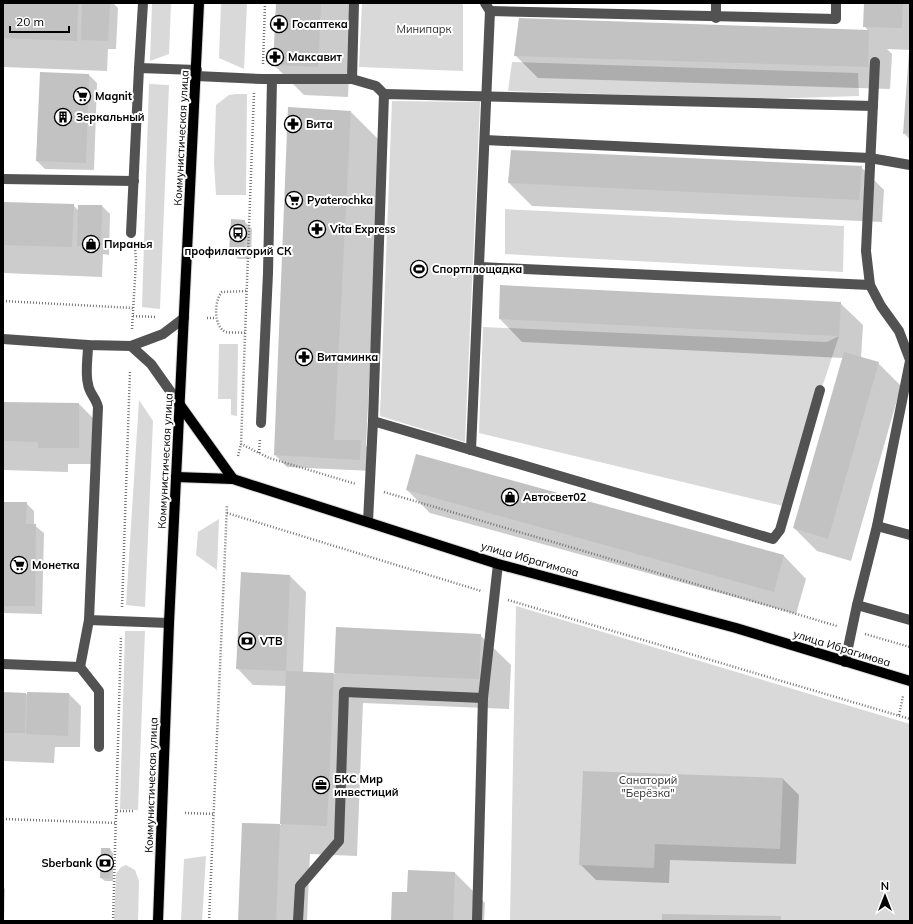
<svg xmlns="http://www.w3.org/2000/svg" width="913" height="924" viewBox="0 0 913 924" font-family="Mulish,sans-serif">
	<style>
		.green { fill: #d9d9d9 }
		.shadow { fill: #0003 }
		.building { fill: #c2c2c2 }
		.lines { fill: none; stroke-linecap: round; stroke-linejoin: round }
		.major-casing { stroke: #dbdbdb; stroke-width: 12 }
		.path { stroke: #747474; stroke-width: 2.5; stroke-dasharray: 1 2; stroke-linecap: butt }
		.minor { stroke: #525252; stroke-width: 10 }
		.major { stroke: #000; stroke-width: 10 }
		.labels { text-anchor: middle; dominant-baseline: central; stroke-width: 4; stroke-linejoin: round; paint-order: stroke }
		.poi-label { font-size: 11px; font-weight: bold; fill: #000; stroke: #fff; text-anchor: start }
		.park-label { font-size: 11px; fill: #303030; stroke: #fff }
		.street-label { font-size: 11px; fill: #000; stroke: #fff }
	</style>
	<rect width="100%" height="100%" fill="#fff"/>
	<!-- green -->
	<g class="green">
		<path d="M152,3H171L169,54L150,61Z"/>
		<path d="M221,3H247L244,69L219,58Z"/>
		<path d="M362,3H461L463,5V71L359,67Z"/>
		<path d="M512,62L858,73L859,96L761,99L508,91Z"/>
		<path d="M149,84L169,85L160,309L142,307Z"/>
		<path d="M236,94H247L246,195H216L214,163L216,105L229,95Z"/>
		<path d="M392,101L480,102L465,442L380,416Z"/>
		<path d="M505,209L844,226L843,272L505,254Z"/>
		<path d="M483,327L827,342L839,336L783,506L479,433Z"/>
		<path d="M219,344H238L237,416L231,415V399H218Z"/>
		<path d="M139,400L153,421L145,607L126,605Z"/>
		<path d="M219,519L217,570L196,555L198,532Z"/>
		<path d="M516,606L910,724V921H510Z"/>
		<path d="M125,631H145L138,810L120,809Z"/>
		<path d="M206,856L202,921H181L184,859Z"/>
		<path d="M126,865L135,870L139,881L138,921H114L116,874L121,867Z"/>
	</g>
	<!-- shadow -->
	<g class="shadow">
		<path d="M3,3H113L118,8L116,49H108L107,71L3,67Z"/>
		<path d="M277,3H352L348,97L304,95L274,65Z"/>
		<path d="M865,3H910V50L887,49L892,54L890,89L538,78L515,55L519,19L869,31L864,26Z"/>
		<path d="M910,56V140L904,133Z"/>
		<path d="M89,75L97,83L94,170L45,169L37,161Z"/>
		<path d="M351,112L381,142L366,446L373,453L372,471L287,467L275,455Z"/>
		<path d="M861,167L884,190L882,222L532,206L509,183Z"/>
		<path d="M3,203L73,205L79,211L102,206L110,214L109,255L103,254L102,277L3,273Z"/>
		<path d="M244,221L252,229L251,259H238L230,251Z"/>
		<path d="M840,303L863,325L861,358L878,363L901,386L851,561L817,551L794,528L843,358L522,342L500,319Z"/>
		<path d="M3,403L79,404L95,420V464H68V472L3,470Z"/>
		<path d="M407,490L784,556L806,579L796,614L430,513Z"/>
		<path d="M3,503H26L34,511V525L44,533L42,614L3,613Z"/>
		<path d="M242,573L290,576L306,592L303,673L335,674L337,629L480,635L511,665L509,709L363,703L357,856L310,854L307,921H239L243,824L281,825L287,686L253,685L238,669Z"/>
		<path d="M3,693L26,694L28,695V693L69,694L81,706L80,747H55L54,763L3,761Z"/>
		<path d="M783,779L799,795L796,864L670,860L669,883L596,880L580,864Z"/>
		<path d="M110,849L113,853V881H105L101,878Z"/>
		<path d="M454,872L485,903L484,921H392L408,893Z"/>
		<path d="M3,887L5,889L4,921H3Z"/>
	</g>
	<!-- building -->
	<g class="building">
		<path d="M3,3H78L77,41L3,38Z"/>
		<path d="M82,3H110L108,41L81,40Z"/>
		<path d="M276,3H321L318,67L273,65Z"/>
		<path d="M864,3H903L902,28L863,27Z"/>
		<path d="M519,18L869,30L868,67L514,56Z"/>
		<path d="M909,52L910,133L903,134Z"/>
		<path d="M40,72L89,74L86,163L36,161Z"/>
		<path d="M288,107L351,111L334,440H361L360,460L274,455Z"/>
		<path d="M511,150L862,166L859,200L508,183Z"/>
		<path d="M3,202L74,204L72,247L3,245Z"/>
		<path d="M78,205H102L101,247L77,246Z"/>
		<path d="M231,219L245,220L244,252L229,251Z"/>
		<path d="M500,285L841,302L839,336L499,319Z"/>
		<path d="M844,352L879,362L828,539L793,528Z"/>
		<path d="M3,402L79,403V448H38V442L3,441Z"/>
		<path d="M416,454L784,555L774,592L406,490Z"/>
		<path d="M3,502H27L26,524H36L35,606H3Z"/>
		<path d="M241,572L290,575L286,671L236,669Z"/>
		<path d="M336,627L481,634L479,679L334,673Z"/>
		<path d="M286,671L334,673L327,826L280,824Z"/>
		<path d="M3,692L26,693L25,733H3Z"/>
		<path d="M27,692L69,693L68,736L26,734Z"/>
		<path d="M583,771L783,778L780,849L655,844L654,868L579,865Z"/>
		<path d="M242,823L280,824L276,921H238Z"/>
		<path d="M101,848H110V878H100Z"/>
		<path d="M408,870L455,872L453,921H391L392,892H407Z"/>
		<path d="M662,914L781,916V921H662Z"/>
	</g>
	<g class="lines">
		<!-- major casing -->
		<g class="major-casing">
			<g id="major">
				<path d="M180,405L233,479"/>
				<path d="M176,477L233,479L498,564L736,628L910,681"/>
				<path d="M158,921L169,623L199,3"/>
			</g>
		</g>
		<!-- path -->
		<g class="path">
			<path d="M263,64L265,3"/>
			<path d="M254,93L241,444L269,458L356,484"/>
			<path d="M3,301L133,308"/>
			<path d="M133,316L155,317"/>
			<path d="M207,318H216"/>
			<path d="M132,329L136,261L135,247"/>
			<path d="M245,333C240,332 231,333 226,332C213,327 214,300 222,292L247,291"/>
			<path d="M259,453L260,438"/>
			<path d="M238,456L241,444"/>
			<path d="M384,492L837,626"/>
			<path d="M227,513L481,591"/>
			<path d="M508,600L910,719"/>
			<path d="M122,607L130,371"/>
			<path d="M865,634L910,647"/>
			<path d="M899,715L903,696"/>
			<path d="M117,811H134"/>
			<path d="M185,813L214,814"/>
			<path d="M3,819L117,823"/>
			<path d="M113,921L121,636"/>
			<path d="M209,921L227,505"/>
		</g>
		<!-- minor -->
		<g class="minor">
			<path d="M490,11L836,19V3"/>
			<path d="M716,18V3"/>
			<path d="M875,62L866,251L870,285L881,306L899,331L910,360"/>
			<path d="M139,68L143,3"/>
			<path d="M196,76L262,79H352L376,86L384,94"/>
			<path d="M352,79L354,3"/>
			<path d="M485,140L870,158L910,165"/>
			<path d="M3,179L134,181"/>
			<path d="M131,233L139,68L197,70"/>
			<path d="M480,267L870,285"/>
			<path d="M3,339L88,345L131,346L163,334L184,318"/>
			<path d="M88,345C88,358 85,372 88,384C89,393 96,398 98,407L89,620L169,623"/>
			<path d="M131,346L151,364L180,405"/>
			<path d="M373,421L384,94L873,106"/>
			<path d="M261,423L268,273L272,79"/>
			<path d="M471,450L490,11L485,3"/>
			<path d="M368,522L373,421L773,539L780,530L820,390"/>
			<path d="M877,526L910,535"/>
			<path d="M857,605L910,620"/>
			<path d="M845,662L857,605L877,526L910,361"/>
			<path d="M3,664L80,667L89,620"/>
			<path d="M80,667L99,691V747"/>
			<path d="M298,921L300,886L339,841L344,692L483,698L498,564"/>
			<path d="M477,921L483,698"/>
		</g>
		<!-- major -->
		<use href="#major" class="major"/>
	</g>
	<!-- icons -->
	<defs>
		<g id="pharmacy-ring" transform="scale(0.9)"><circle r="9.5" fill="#fff" stroke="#000" stroke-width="1.5"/><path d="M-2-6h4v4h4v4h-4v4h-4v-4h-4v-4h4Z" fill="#000"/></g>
		<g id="supermarket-ring" transform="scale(0.9)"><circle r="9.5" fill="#fff" stroke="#000" stroke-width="1.5"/><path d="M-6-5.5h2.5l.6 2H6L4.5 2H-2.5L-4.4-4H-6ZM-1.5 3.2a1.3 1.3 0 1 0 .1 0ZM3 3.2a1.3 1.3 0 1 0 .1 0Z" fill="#000"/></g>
		<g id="building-ring" transform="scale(0.9)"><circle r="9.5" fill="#fff" stroke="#000" stroke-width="1.5"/><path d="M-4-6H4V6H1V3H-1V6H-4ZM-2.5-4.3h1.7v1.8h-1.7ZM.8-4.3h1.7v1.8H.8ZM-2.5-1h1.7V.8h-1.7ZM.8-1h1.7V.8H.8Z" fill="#000"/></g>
		<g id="bus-ring" transform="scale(0.9)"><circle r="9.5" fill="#fff" stroke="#000" stroke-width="1.5"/><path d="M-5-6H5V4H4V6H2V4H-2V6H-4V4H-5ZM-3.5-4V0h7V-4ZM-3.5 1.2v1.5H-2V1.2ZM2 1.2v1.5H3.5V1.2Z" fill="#000"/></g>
		<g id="shop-ring" transform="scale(0.9)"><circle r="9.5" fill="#fff" stroke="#000" stroke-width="1.5"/><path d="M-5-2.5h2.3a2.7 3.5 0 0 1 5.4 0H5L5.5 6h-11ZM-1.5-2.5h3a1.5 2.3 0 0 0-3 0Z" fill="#000"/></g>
		<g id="stadium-ring" transform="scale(0.9)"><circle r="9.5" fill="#fff" stroke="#000" stroke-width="1.5"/><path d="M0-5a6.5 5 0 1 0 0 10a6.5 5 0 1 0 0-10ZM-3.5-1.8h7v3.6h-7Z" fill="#000"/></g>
		<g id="bank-ring" transform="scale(0.9)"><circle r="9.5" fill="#fff" stroke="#000" stroke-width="1.5"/><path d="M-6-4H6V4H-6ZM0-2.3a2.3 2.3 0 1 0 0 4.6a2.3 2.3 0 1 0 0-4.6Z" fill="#000"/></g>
		<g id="office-ring" transform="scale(0.9)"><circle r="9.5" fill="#fff" stroke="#000" stroke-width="1.5"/><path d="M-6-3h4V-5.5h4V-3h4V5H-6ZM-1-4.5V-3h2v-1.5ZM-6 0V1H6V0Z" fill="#000"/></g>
	</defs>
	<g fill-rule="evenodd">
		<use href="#pharmacy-ring" x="279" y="24"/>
		<use href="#pharmacy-ring" x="275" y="57"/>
		<use href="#supermarket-ring" x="82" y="96"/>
		<use href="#building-ring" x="63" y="117"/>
		<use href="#pharmacy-ring" x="293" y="124"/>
		<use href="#supermarket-ring" x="294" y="200"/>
		<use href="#pharmacy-ring" x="317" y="229"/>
		<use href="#bus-ring" x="238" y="233"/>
		<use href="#shop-ring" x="91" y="244"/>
		<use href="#stadium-ring" x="419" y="269"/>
		<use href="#pharmacy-ring" x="304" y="357"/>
		<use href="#shop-ring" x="510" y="497"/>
		<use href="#supermarket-ring" x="19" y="565"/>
		<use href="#bank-ring" x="247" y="641"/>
		<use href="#office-ring" x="321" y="785"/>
		<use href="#bank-ring" x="105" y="863"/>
	</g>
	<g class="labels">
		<!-- poi labels -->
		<g class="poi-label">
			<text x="292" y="24">Госаптека</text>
			<text x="288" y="57">Максавит</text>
			<text x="95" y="96">Magnit</text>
			<text x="76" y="117">Зеркальный</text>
			<text x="306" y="124">Вита</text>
			<text x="307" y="200">Pyaterochka</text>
			<text x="330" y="229">Vita Express</text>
			<text x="104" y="244">Пиранья</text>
			<text x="238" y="251" text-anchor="middle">профилакторий СК</text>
			<text x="432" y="269">Спортплощадка</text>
			<text x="317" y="357">Витаминка</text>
			<text x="523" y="497">Автосвет02</text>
			<text x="32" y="565">Монетка</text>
			<text x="260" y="641">VTB</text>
			<text x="334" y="779">БКС Мир<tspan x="334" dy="13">инвестиций</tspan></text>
			<text x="92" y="863" text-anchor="end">Sberbank</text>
		</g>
		<!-- park labels -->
		<g class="park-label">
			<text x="424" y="29">Минипарк</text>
			<text x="648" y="780">Санаторий<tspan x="648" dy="13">"Берёзка"</tspan></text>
		</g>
		<!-- street labels -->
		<g class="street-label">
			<text transform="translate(181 138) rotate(-87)">Коммунистическая улица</text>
			<text transform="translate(165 461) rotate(-87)">Коммунистическая улица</text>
			<text transform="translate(530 559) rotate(16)">улица Ибрагимова</text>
			<text transform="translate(842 648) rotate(17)">улица Ибрагимова</text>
			<text transform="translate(151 785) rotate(-88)">Коммунистическая улица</text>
		</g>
	</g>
	<!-- border -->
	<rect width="913" height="924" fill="none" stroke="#000000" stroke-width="8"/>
	<!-- north arrow -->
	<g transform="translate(885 896)" stroke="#ffffff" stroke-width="3" paint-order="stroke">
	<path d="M0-3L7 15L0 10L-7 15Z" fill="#000000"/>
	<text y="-6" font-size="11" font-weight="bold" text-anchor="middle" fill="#000000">N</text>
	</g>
	<!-- scale -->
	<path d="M10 26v6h59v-6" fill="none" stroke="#000000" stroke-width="2"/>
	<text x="16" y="26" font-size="12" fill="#000000" stroke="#ffffff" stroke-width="3" paint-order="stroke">20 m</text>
</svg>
